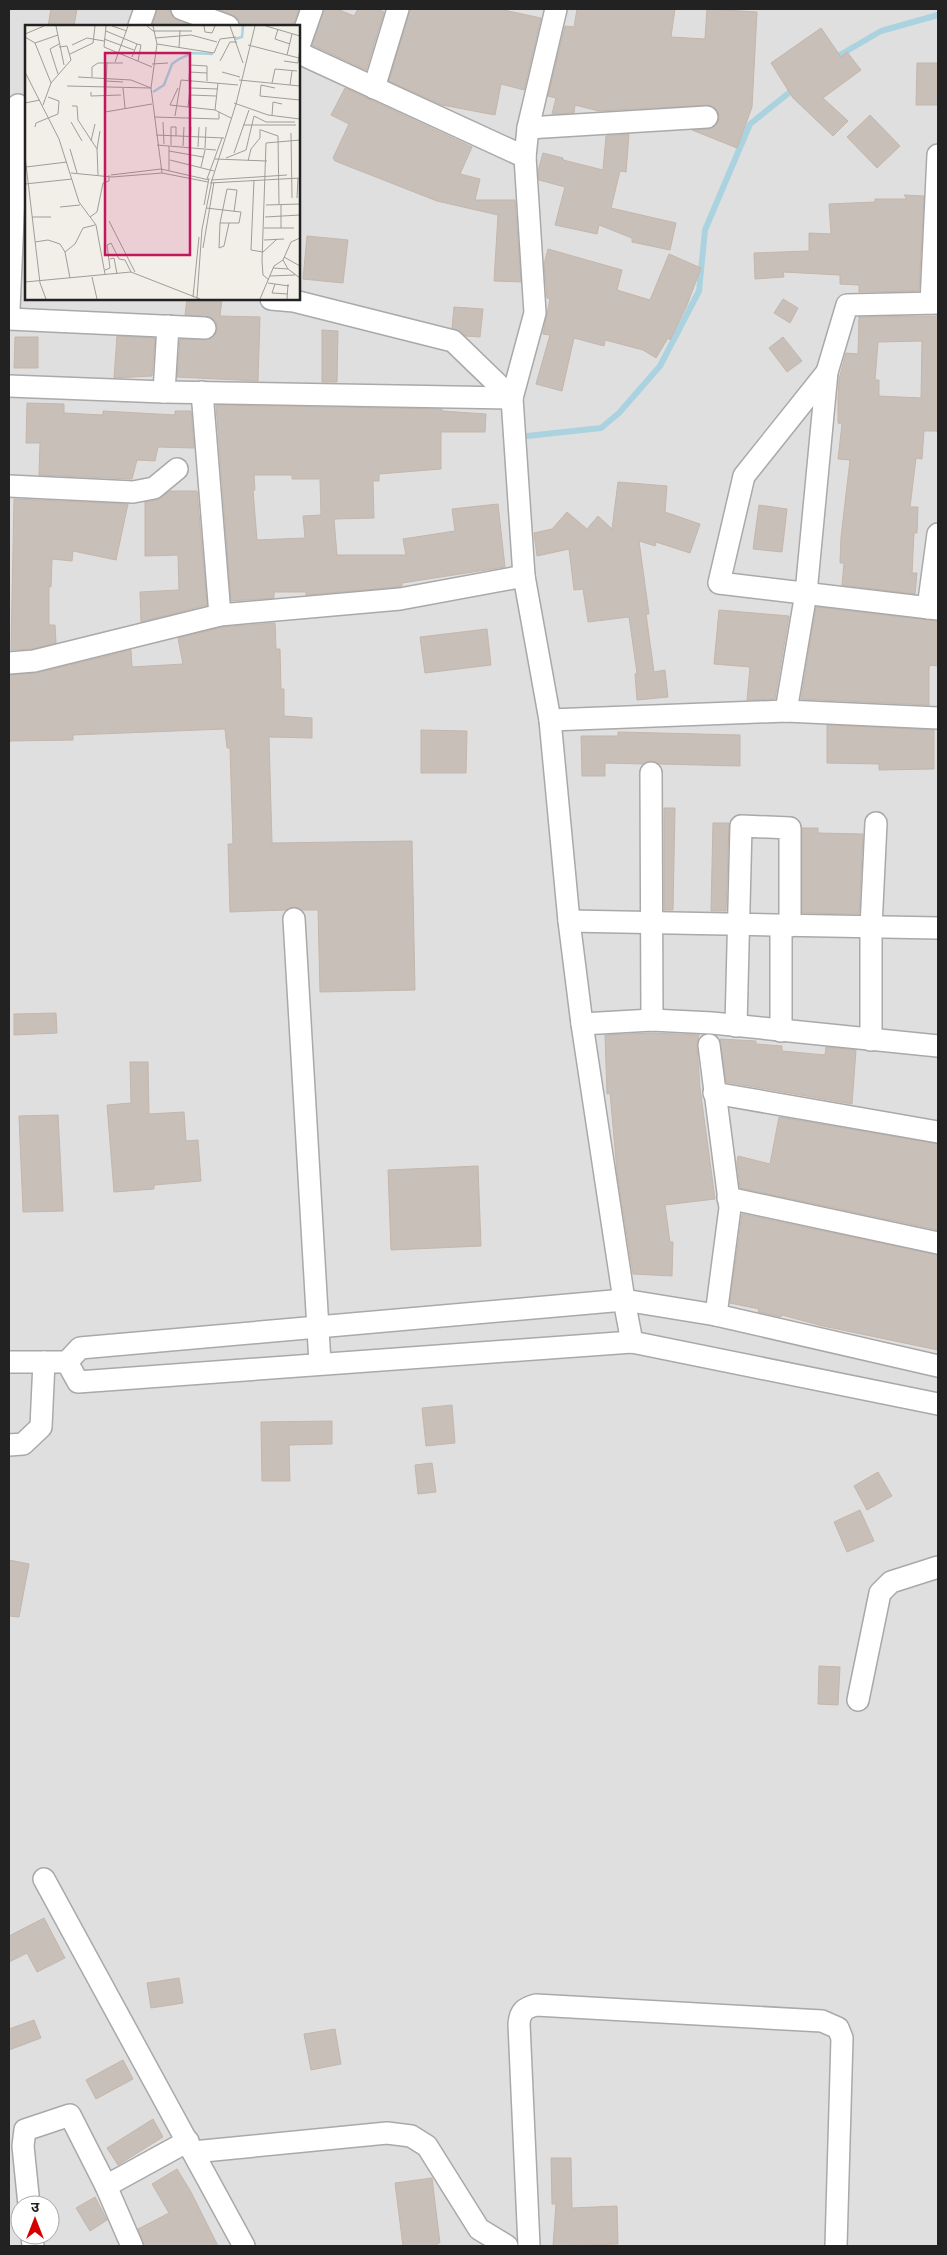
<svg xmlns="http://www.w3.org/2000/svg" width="947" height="2255" viewBox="0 0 947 2255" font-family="'Noto Sans','Noto Sans Devanagari',sans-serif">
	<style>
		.residential { fill: #e0dfdf; fill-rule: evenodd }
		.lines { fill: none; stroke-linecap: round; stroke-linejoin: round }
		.stream { stroke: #aad3df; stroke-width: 6 }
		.building { fill: #c7bfb8; stroke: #c4b6ab; fill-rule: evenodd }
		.minor-casing { stroke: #a9a9a9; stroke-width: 24 }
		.minor { stroke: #fff; stroke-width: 21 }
		.inset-river { fill: none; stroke: #aad3df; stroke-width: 2.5 }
		.inset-road { fill: none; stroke: #9f9d99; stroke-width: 1 }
		.view { fill: #c2185b; fill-opacity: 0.15; stroke: #c2185b; stroke-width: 2.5 }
		.inset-edge { fill: none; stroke: #222; stroke-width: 2.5 }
	</style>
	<rect width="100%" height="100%" fill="#f2efe9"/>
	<!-- residential -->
	<path class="residential" d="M9,9H938V2246H9ZM26,26H299V299H26ZM20,2205H50V2235H20Z"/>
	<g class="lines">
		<!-- stream -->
		<g class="stream">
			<path d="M833,59L881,31L938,15"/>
			<path d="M527,436L601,428L619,413L660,366L699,291L705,230L750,124L795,88"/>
		</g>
	</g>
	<!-- building -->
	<g class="building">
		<path d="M51,9H77L74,26H48Z"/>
		<path d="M157,9H170L173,17L193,26H152Z"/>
		<path d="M217,9H299L293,26H240L237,18Z"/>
		<path d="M324,9H337L354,16L358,9H377L384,12L366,70L312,45Z"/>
		<path d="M410,9H499L541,18L524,90L501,84L495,115L442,105L389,81Z"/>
		<path d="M577,9H675L671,37L705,39L707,9L757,12L752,107L737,148L692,130L708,129L718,123L719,117L718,111L713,106L707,105L599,111L575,105L574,113L552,114L556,98L548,96L565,26L574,27Z"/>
		<path d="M821,28L841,57L847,52L861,70L823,98L848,121L833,136L793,98L771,63Z"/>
		<path d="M917,63H938V105H916Z"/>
		<path d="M345,88L472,147L460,174L480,179L475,200H515L521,282L494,281L498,215L437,201L335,161L333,158L349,124L331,115Z"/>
		<path d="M870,115L900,146L877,168L847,137Z"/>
		<path d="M629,134L626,172L620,171L611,208L676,223L670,250L632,242V238L599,225L597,234L555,225L565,187L539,180L538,171L543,153L563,158V160L603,170L606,136Z"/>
		<path d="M904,195L924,196L919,291L859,292V285L840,284V275L783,272L784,277L755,279L754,253L809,251V233L831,234L829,204L875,202V199H907Z"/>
		<path d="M307,236L348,240L343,283L303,279Z"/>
		<path d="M548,249L622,270L617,290L650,300L669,254L701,268L687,305L670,340L668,338L656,358L643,350L605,340L604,346L574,338L562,391L536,384L550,335L543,334L550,299L547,298L544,264Z"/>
		<path d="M187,299H222L220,316L260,317L258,381L177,377L180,339H210L215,335L217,329L216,322L211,317L185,315Z"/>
		<path d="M783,299L798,308L790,323L774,313Z"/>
		<path d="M454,307L483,309L480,337L465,336L452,328Z"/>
		<path d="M938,316V431H924L922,459L916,458L910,507H918L917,533H914L912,573H917L915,594L842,585L844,563H840L841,537L850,460L838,459L842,424L838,423V399L839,379L846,353L858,354L859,317ZM922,341L921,398L879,396V380H875L878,342Z"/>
		<path d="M322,330L338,331L337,382H322Z"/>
		<path d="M117,336L155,338L152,376L114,378Z"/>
		<path d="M15,337H38V368H14Z"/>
		<path d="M783,337L802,361L787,372L769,348Z"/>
		<path d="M27,403L64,404V413L103,415V411L175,415V411H191L194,448L158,447L155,461L137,460L132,479L39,475L40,443H26Z"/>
		<path d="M216,405L442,409V411L486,414L485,432H441V469L379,474V481H373L374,518L334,519L337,555H406L403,539L455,531L452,509L498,504L505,567L402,583V586L398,587L306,595V592H274V598L231,601ZM254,475H292V479H320L321,515L303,516L305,538L257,540L253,490H255Z"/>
		<path d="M618,482L667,486L665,512L700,524L690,553L656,542L655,546L639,541L649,614H646L654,672L665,670L668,697L637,700L635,674L637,673L629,617L588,622L583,589L574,590L569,549L537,556L534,533L552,529L567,512L587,529L598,516L612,529Z"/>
		<path d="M170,491H197L207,605L141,622L140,592L179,590L178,555L145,556V502L157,500Z"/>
		<path d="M14,499L128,504L116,560L73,551L72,561L52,559L51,587L49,586V625H55L56,643L32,649L11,650Z"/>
		<path d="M759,505L787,509L782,552L753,549Z"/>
		<path d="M816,607L938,621V666L930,665L929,668V705L801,699Z"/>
		<path d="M719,610L789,616L775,699L747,700L750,667L714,664Z"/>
		<path d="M275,623L276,649H280L281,689H284V716L312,718V738L269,737L272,843L412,841L415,990L320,992L318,910H302L294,907L285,910L230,912L228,844H233L230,748H227L225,729L73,735V740L9,741V675L37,673L131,650L132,667L183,664L178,638L222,627Z"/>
		<path d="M487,629L491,665L425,673L420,637Z"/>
		<path d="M827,725L934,730V769L879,770V764L827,763Z"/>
		<path d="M421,730L467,731L466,773H421Z"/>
		<path d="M618,732L740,735V766L660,764L651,761L643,764L605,763V776H582L581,736H618Z"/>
		<path d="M664,808H675L673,910H664Z"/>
		<path d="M713,823H729L726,911H711Z"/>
		<path d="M802,828H818V833L863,834L859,914L802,913Z"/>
		<path d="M56,1013L57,1033L14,1035V1014Z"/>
		<path d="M652,1033L699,1035L697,1047L700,1088L715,1199L665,1205L670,1242H673L672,1276L633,1274L617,1171L610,1093L607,1094L605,1035Z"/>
		<path d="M720,1039L756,1041V1044L782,1046V1051L825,1055L826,1047L856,1050L852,1104L726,1082Z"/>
		<path d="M130,1062H148L149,1114L184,1112L186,1141L198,1140L201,1181L154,1185V1189L114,1192L107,1105L131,1103Z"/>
		<path d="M58,1115L63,1211L23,1212L19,1116Z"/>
		<path d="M779,1117L938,1144V1230L740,1188L737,1162L738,1156L770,1164Z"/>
		<path d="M478,1166L481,1246L391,1250L388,1170Z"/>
		<path d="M742,1214L938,1255V1350L823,1326L782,1315L781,1317L758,1312L759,1309L730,1303Z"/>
		<path d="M452,1405L455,1443L426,1446L422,1408Z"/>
		<path d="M332,1421V1444L289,1445L290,1481H262L261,1422Z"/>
		<path d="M432,1463L436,1492L418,1494L415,1465Z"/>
		<path d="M878,1472L892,1496L867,1510L854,1486Z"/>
		<path d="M860,1510L874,1541L847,1552L834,1522Z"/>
		<path d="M9,1560L29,1564L19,1617L9,1616Z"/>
		<path d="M819,1666L840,1667L838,1705L818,1704Z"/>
		<path d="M44,1918L65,1958L37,1972L27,1953L9,1962V1936Z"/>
		<path d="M179,1978L183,2003L151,2008L147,1983Z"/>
		<path d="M34,2020L41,2038L9,2050V2029Z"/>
		<path d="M335,2029L341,2064L311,2070L304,2034Z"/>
		<path d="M123,2060L133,2079L96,2099L86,2080Z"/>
		<path d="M153,2119L163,2137L118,2165L107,2148Z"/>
		<path d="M551,2158H571L572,2208L617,2206L618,2244L553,2246L556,2204H552Z"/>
		<path d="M177,2169L191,2192L218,2246H144L138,2229L169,2213L152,2184Z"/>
		<path d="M432,2178L440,2243H437L438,2246H403L395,2183Z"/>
		<path d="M95,2197L107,2220L90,2231L76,2208Z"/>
	</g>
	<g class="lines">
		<!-- minor casing -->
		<g class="minor-casing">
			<g id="minor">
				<path d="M182,9L228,26"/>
				<path d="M556,9L528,128L525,157L535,313L512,398L524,576L550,720L569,921L582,1024L624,1300L632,1342"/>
				<path d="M139,26L145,9"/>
				<path d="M299,46L312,9"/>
				<path d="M299,53L525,157"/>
				<path d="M374,88L398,9"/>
				<path d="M528,128L707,117"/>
				<path d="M271,299L294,301L453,341L512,398"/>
				<path d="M931,303L938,155"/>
				<path d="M9,309L18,105"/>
				<path d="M9,319L205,328"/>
				<path d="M827,372L744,476L719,583L938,609"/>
				<path d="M9,386L164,392L512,398"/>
				<path d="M164,392L168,326"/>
				<path d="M202,392L220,615"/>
				<path d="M9,486L133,492L154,488L177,469"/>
				<path d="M928,608L938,534"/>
				<path d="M9,663L34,661L220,615L400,599L524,576"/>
				<path d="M786,711L806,593L827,372L847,305L938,303"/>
				<path d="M550,720L786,711L938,718"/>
				<path d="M651,773L652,1020"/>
				<path d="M294,919L320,1363"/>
				<path d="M569,921L938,928"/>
				<path d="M781,926V1031"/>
				<path d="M582,1024L652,1020L712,1023L938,1046"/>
				<path d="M736,1026L741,826L790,828V926"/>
				<path d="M871,1040V927L876,823"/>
				<path d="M709,1045L730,1208L716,1315"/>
				<path d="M714,1093L938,1132"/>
				<path d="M728,1198L938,1243"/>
				<path d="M9,1362H67L80,1348L624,1300L716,1315L938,1366"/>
				<path d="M67,1362L78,1382L632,1342L938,1404"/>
				<path d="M9,1445L23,1444L41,1427L44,1362"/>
				<path d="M858,1700L880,1593L891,1582L938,1567"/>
				<path d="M44,1879L244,2246"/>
				<path d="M193,2152L387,2133L411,2136L427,2146L479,2229L507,2246"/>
				<path d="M106,2186L188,2141"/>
				<path d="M29,2205L23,2146L25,2130L70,2115L106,2186L132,2246"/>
				<path d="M32,2235L33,2246"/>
				<path d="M529,2246L519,2024C520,2011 525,2008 536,2005L822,2021L838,2028L842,2038L836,2246"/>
			</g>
		</g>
		<!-- minor -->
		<use href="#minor" class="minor"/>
	</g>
	<!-- overview -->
	<g transform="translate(25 25)">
		<rect width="275" height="275" fill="#f2efe9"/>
		<path class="inset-river" d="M210,14L217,12L218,1M128,67L139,60L147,39L154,34L167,28L188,29"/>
		<path class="inset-road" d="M31,1L39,40M81,1L79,22L127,42M87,1L102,6M122,1L128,6H167M128,1L132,19L126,63L137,148M179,1L180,7L187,8L190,1M205,1L218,38M241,1L275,11M253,4L250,14L265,19M81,6L112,19M0,9L19,1M0,12L10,18L26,58M130,13L166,10L192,17M79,14L109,25M10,18L33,10M132,19L189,28L195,14L211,12M47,20L62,13L79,16M223,20L274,33M154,23L155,5M45,29L68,18L70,1M262,30L267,9M107,32L112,19L116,20L113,36M195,36L205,17H212M259,36L273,38L275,22M82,37L80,87L127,79M90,37L103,1M127,39L143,38M267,46L265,60L275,61M0,47L34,114L54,177L71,200L80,249M164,47L182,48M197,47L215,52M33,49L25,24L34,19M53,52L106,55L126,63M67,52V42L73,38H98M164,55L165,40L182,41V56M214,55L265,60M81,56L98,57M247,58L250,44L272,46M42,61L126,63M98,63L100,83M153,63L145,80L190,85L206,93M166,63L193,64M250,63L236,60L235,71L275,75M66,67V71L96,70M165,70L191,71M0,78L15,75M209,78L243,90L275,94M18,80L26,58L46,35L42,21L34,22M47,81H52L53,95L72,124L73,150M163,82L166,55M190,85L193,58M150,91L156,55L213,60M229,91L241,97H270M247,91L248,77L257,79M129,92L194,94V87M46,97L57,116M138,97L139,119M218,100H271M10,102L11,98L33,89L34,76L23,72M236,105L253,111L254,179M266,108L267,173M131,110L199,113M66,116L70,99M132,120L191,125M146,120V102H151V111M144,121V146M158,121L159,102M165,122L166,102M173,122L174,102M180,123L181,102M45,124L52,148M72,124L75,106M221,125L229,91M144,126L178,132M209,128L224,85M0,131L15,258L21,274M201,133L221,125M190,134L242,136M145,135L189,146M223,136L226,124L235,113V104M1,142L42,137M176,142L180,125M46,148L87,152L137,148L183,157M86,150L136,144L184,155M182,154L197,113M186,155L262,150M229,155L226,225L238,227L252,214M185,158L275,153M0,159L47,154M272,173L273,153M256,179V203M179,180L184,153M241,180L275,179M35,182L55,180M181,183L216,187L214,198H195M7,192H26M65,192L72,187L78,158L84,156V150M240,192L275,190M84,196L110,247M204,198L199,221L194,223L195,198L202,164L212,165L209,187M239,203H269M239,215L259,214M10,217L23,215L35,219L40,227L45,253M178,223L189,157M40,227L50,219L58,203L70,200M259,232L275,241M85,234L89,233L92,249M258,235L263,244L275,253M248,243L263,244M80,245L85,243L82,220L86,218L94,234L100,235L106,247M245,251L270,250M67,252L72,274M244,255L238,250L237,236L241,118L275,115M0,257L106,247L175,274M243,258L264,261M250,259L247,268L263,269M168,272L174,212M172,273L177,204L187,155L211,79L230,1M235,274L249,241L258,235L266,217L275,213M262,274L263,259"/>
		<path class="view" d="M80,28H165V230H80Z"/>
		<rect width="275" height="275" class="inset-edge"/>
	</g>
	<!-- border -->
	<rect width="947" height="2255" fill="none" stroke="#222222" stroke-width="20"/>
	<!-- north arrow -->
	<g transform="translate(35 2220)"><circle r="24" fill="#ffffff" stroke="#a7a7a7"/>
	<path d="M0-4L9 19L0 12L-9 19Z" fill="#d40000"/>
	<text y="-8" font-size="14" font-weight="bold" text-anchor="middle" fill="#222222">उ</text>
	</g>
</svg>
